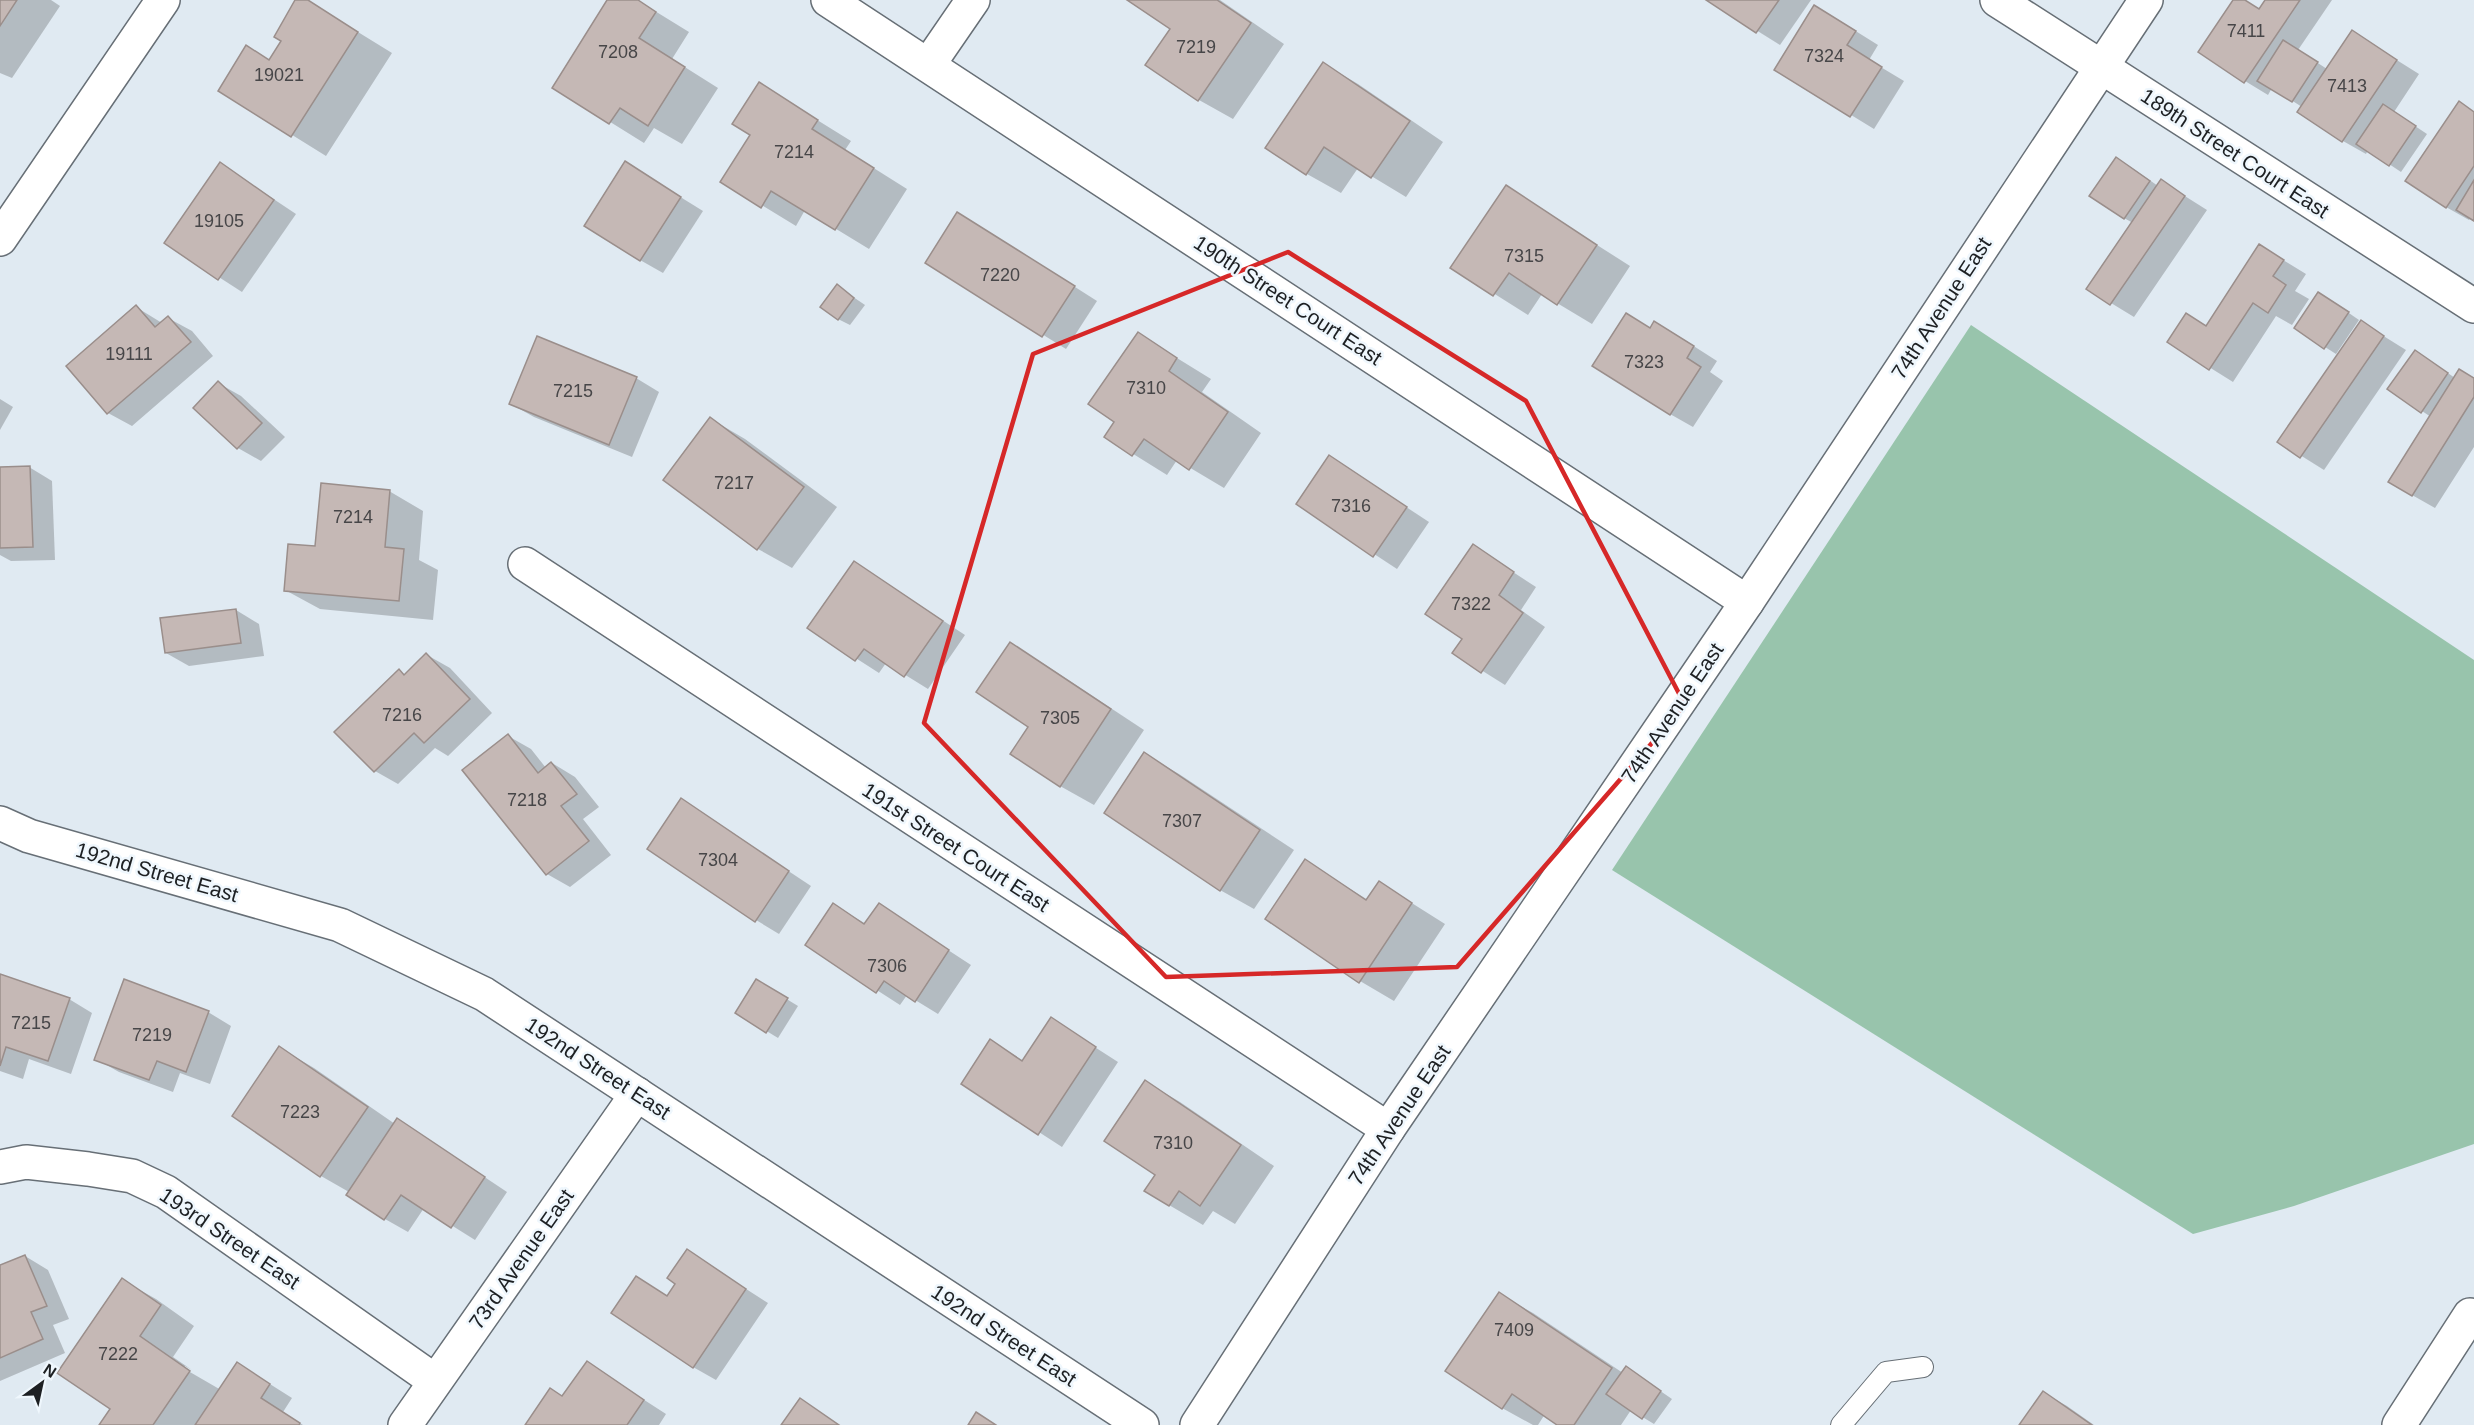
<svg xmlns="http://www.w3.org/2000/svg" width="2474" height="1425" viewBox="0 0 2474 1425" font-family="Helvetica,sans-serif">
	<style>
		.forest { fill: #98c4ac }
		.shadow { fill: #0003 }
		.building { fill: #c5b8b5; stroke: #9a8e8b; stroke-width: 1.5 }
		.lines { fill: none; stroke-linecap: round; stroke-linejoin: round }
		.lane-casing { stroke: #676f76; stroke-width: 22 }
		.street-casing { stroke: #676f76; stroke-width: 36 }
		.secondary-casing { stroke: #676f76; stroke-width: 36 }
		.lane { stroke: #fff; stroke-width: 20 }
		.street { stroke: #fff; stroke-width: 33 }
		.secondary { stroke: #fff; stroke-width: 33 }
		.marked { fill: none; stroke: #d62828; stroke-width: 4.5; stroke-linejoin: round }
		.labels { text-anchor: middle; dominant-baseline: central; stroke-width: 5; stroke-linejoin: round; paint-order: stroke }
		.number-label { font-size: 18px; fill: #474648 }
		.street-label { font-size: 21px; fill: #1d2023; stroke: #eff7fd }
	</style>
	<rect width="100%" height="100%" fill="#e0eaf2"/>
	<!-- forest -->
	<path class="forest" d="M1971,325L2474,660V1144L2294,1206L2193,1234L1612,870Z"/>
	<!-- shadow -->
	<g class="shadow">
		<path d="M0,0H51L60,6L12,78L0,73Z"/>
		<path d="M297,0H306L392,53L326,156L220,90L270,61L283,41Z"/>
		<path d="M609,0H637L689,32L672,59L718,88L682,144L654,128L644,143L554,87Z"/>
		<path d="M1130,0H1220L1284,44L1233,119L1199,100L1172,29Z"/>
		<path d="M1708,0H1811L1780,45Z"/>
		<path d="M2235,0H2244L2260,10L2267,0H2332L2298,50L2327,69L2352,32L2419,74L2394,112L2427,134L2401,172L2368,150L2366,154L2343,141L2299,112L2302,107L2272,88L2268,95L2245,81Z"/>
		<path d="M1838,20L1878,45L1869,60L1904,81L1874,129L1776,69Z"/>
		<path d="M1324,64L1358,84L1443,142L1406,197L1358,168L1341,193L1307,174Z"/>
		<path d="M759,84L851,141L845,150L907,189L869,249L805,210L796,226L722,181L752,135Z"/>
		<path d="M2459,103L2474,112V219L2471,217L2469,220L2446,207Z"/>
		<path d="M221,164L296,214L242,292L166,243Z"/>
		<path d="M2128,165L2158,186L2161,181L2207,210L2134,317L2088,289L2133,223L2124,218Z"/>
		<path d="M648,177L703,211L663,273L640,260Z"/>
		<path d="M1506,187L1630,266L1592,324L1542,294L1528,315L1452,267Z"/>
		<path d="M981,227L1097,301L1066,349L927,263Z"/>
		<path d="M2260,246L2306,274L2295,291L2309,299L2292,325L2276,316L2233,382L2169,342L2207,327Z"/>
		<path d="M837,286L865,305L850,325L838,319Z"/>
		<path d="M2330,300L2359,320L2336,354L2325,347Z"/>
		<path d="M136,307L162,323L168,318L192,331L213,356L132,426L108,413L68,366Z"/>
		<path d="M2361,322L2406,350L2324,470L2279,442Z"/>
		<path d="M1651,329L1678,336L1717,361L1710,372L1723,381L1693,427L1670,414Z"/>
		<path d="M1138,334L1211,379L1202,392L1261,433L1224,488L1177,460L1167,475L1106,437L1116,422Z"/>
		<path d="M2426,358L2455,378L2474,379V447L2435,508L2412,495L2431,417L2422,411Z"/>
		<path d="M636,378L659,392L632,457L534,417L511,404Z"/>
		<path d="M218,383L241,396L285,437L261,461L238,448L195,408Z"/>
		<path d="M0,399L13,407L0,430Z"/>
		<path d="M711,419L745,439L837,507L792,568L758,549Z"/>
		<path d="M1330,457L1429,522L1397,569L1298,504Z"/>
		<path d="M29,467L52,481L55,560L11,561L0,555V468Z"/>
		<path d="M389,491L423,511L419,560L438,570L433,620L320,609L285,590L316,548Z"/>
		<path d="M1473,546L1536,587L1521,610L1545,627L1505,685L1454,653L1464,639Z"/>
		<path d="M855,563L965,635L928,689L886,663L879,673L809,628Z"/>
		<path d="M236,610L259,624L264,656L189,666L166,653Z"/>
		<path d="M1011,644L1044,664L1144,730L1094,805L1060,786L1030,726Z"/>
		<path d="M427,655L450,668L492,713L448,756L435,748L398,784L375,771L399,671L406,675Z"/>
		<path d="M508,736L531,749L546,768L552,763L575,777L599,807L583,819L611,855L570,887L547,874Z"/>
		<path d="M1145,754L1179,774L1294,850L1254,909L1220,890Z"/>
		<path d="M681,800L811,886L779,934L756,920Z"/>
		<path d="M1305,861L1368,900L1380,883L1445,924L1394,1001L1360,981Z"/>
		<path d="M834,905L866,924L879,905L971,965L938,1014L907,995L900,1005L807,945Z"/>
		<path d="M0,976L69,999L92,1013L71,1074L29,1059L23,1079L0,1071Z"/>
		<path d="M757,981L798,1006L778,1038L737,1013Z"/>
		<path d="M208,1012L231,1026L210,1084L180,1073L173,1092L119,1072L96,1059Z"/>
		<path d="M1051,1019L1118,1062L1062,1147L963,1083L991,1041L1024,1061Z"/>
		<path d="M280,1048L314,1068L395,1124L420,1134L507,1192L475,1240L424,1208L408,1232L385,1219L348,1194L349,1192L321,1176L234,1116Z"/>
		<path d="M1146,1082L1180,1102L1274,1166L1235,1224L1213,1211L1203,1225L1169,1205L1157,1174Z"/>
		<path d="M687,1251L768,1303L716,1380L693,1367L637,1278L668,1297L677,1283Z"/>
		<path d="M25,1256L48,1270L69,1319L53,1325L65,1353L0,1381V1267Z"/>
		<path d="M122,1280L156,1299L194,1326L173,1357L192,1370L185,1366L183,1368L221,1390L238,1364L292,1398L283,1412L303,1425H101L112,1409Z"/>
		<path d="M1499,1294L1533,1313L1623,1373L1637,1375L1672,1399L1654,1424L1631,1410L1621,1425H1560L1545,1414L1538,1425H1533L1502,1408Z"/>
		<path d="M587,1363L666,1414L659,1425H527L563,1398Z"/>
		<path d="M2044,1393L2067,1406L2094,1425H2021Z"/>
	</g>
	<!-- building -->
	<g class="building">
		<path d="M0,0H17L0,26Z"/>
		<path d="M295,0H308L358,32L291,137L218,91L246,45L269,60L281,41L274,37Z"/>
		<path d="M607,0H638L656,12L639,38L685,67L648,126L620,108L609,124L552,88Z"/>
		<path d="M1127,0H1217L1251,23L1198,101L1145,65L1170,29Z"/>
		<path d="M1706,0H1779L1756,33Z"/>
		<path d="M2233,0H2245L2259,9L2265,0H2300L2244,83L2198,52Z"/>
		<path d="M1814,5L1856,31L1847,45L1882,67L1850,117L1774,70Z"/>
		<path d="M2352,30L2397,60L2342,142L2297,112Z"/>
		<path d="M2283,40L2318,62L2292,102L2257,81Z"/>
		<path d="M1323,62L1410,121L1371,178L1324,147L1306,175L1265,148Z"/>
		<path d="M759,82L818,120L812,129L874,168L835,230L771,191L761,208L720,182L750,135L732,124Z"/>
		<path d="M2459,101L2474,112V166L2446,208L2405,181Z"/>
		<path d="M2383,104L2416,126L2389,166L2356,144Z"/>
		<path d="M2116,157L2150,181L2124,219L2089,196Z"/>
		<path d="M625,161L681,197L640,261L584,226Z"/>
		<path d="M220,162L274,200L218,280L164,243Z"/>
		<path d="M2161,179L2185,196L2110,305L2086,289Z"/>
		<path d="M2474,180V221L2456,210Z"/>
		<path d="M1506,185L1597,245L1557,305L1509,273L1493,296L1450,268Z"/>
		<path d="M957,212L1075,286L1042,337L925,263Z"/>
		<path d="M2259,244L2284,260L2273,276L2286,285L2268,313L2253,303L2209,370L2167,342L2186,313L2206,326Z"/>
		<path d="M837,284L854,298L838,320L820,307Z"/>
		<path d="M2318,292L2349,312L2324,349L2294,328Z"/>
		<path d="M136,305L155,327L168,316L191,342L107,414L66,366Z"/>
		<path d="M1626,313L1650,328L1654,321L1694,346L1687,358L1701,367L1670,415L1592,366Z"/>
		<path d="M2361,320L2384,336L2300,458L2277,442Z"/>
		<path d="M1138,332L1177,358L1169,371L1228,412L1189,470L1144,439L1132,456L1104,437L1114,422L1088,404Z"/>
		<path d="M537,336L637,377L609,445L509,404Z"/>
		<path d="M2415,350L2448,373L2421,413L2387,389Z"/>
		<path d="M2459,369L2474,378V397L2412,496L2388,482Z"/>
		<path d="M218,381L262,423L237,449L193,408Z"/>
		<path d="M710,417L804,487L757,550L663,480Z"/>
		<path d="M1329,455L1407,507L1373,557L1296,504Z"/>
		<path d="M30,466L33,547L0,548V467Z"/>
		<path d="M321,483L390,490L385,547L404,549L399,601L284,591L288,544L315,546Z"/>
		<path d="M1473,544L1514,572L1499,595L1523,613L1481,673L1452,653L1462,639L1425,614Z"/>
		<path d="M854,561L943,621L904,677L864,649L855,661L807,628Z"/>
		<path d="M236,609L241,643L165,653L160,618Z"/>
		<path d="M1010,642L1111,709L1060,787L1010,754L1028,727L976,692Z"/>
		<path d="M426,653L470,699L424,743L414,733L374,772L334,732L399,669L404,675Z"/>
		<path d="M508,734L538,773L551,762L577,794L561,806L589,841L546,875L462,770Z"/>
		<path d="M1144,752L1260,830L1220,891L1104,813Z"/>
		<path d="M681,798L789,871L755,922L647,849Z"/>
		<path d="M1305,859L1366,900L1379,881L1412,903L1359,983L1265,919Z"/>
		<path d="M833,903L864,924L879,903L949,950L915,1002L884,981L876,993L805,945Z"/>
		<path d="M0,974L70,998L48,1061L6,1047L0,1066Z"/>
		<path d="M124,979L209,1011L186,1072L157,1061L149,1080L94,1060Z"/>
		<path d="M756,979L788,998L766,1033L735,1013Z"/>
		<path d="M1051,1017L1096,1047L1038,1135L961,1084L990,1039L1022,1061Z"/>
		<path d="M279,1046L368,1107L320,1177L232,1116Z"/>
		<path d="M1145,1080L1241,1145L1200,1206L1179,1191L1169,1206L1144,1191L1155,1175L1104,1141Z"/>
		<path d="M397,1118L485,1177L451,1228L401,1195L384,1220L346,1195Z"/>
		<path d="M687,1249L746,1289L693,1368L611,1313L636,1276L667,1296L675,1284L667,1278Z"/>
		<path d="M25,1255L47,1306L31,1312L43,1339L0,1358V1265Z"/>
		<path d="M122,1278L161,1305L140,1336L190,1371L153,1425H99L110,1409L57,1373Z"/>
		<path d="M1499,1292L1612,1368L1574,1425H1557L1512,1394L1502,1409L1445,1371Z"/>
		<path d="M587,1361L644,1400L627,1425H525L550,1388L562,1396Z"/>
		<path d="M237,1362L270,1384L261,1398L300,1423L299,1425H195Z"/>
		<path d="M1626,1366L1661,1391L1642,1419L1606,1394Z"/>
		<path d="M2043,1391L2092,1425H2019Z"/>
		<path d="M800,1398L839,1425H781Z"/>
		<path d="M976,1412L996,1425H968Z"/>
	</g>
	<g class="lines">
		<!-- lane casing -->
		<g class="lane-casing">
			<path id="lane" d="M1841,1425L1886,1372L1923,1367"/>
		</g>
		<!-- street casing -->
		<g class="street-casing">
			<g id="street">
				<path d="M828,0L1747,602"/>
				<path d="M1997,0L2474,306"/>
				<path d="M929,64L973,0"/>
				<path d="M0,239L163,0"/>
				<path d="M525,564L1388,1129"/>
				<path d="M0,1167L26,1162L88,1169L132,1176L166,1192L435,1381"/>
				<path d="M405,1425L637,1094"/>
				<path d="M1197,1425L1388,1129L1747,602L2146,0"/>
				<path d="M2399,1425L2470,1315"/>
			</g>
		</g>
		<!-- secondary casing -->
		<g class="secondary-casing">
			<path id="secondary" d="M0,823L29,836L340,925L484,994L1142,1425"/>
		</g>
		<!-- lane -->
		<use href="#lane" class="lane"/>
		<!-- street -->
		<use href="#street" class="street"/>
		<!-- secondary -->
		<use href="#secondary" class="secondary"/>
	</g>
	<!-- marked area -->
	<path class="marked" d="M1288,252L1526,401L1685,705L1457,967L1166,977L924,723L1033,354Z"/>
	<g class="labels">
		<!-- number labels -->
		<g class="number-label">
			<text x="2246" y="31">7411</text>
			<text x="1196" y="47">7219</text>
			<text x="618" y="52">7208</text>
			<text x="1824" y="56">7324</text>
			<text x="279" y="75">19021</text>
			<text x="2347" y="86">7413</text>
			<text x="794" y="152">7214</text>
			<text x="219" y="221">19105</text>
			<text x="1524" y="256">7315</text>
			<text x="1000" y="275">7220</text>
			<text x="129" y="354">19111</text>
			<text x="1644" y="362">7323</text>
			<text x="1146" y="388">7310</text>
			<text x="573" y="391">7215</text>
			<text x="734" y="483">7217</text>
			<text x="1351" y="506">7316</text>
			<text x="353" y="517">7214</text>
			<text x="1471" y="604">7322</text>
			<text x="402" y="715">7216</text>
			<text x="1060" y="718">7305</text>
			<text x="527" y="800">7218</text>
			<text x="1182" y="821">7307</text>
			<text x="718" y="860">7304</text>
			<text x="887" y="966">7306</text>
			<text x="31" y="1023">7215</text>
			<text x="152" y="1035">7219</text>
			<text x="300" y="1112">7223</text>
			<text x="1173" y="1143">7310</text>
			<text x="1514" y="1330">7409</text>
			<text x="118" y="1354">7222</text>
		</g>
		<!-- street labels -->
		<g class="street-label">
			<text transform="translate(2235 153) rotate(33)">189th Street Court East</text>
			<text transform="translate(1288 300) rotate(33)">190th Street Court East</text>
			<text transform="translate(1941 308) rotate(-57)">74th Avenue East</text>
			<text transform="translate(1672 713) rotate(-56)">74th Avenue East</text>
			<text transform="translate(956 847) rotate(33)">191st Street Court East</text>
			<text transform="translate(157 872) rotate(16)">192nd Street East</text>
			<text transform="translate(598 1068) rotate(33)">192nd Street East</text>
			<text transform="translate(1399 1115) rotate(-56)">74th Avenue East</text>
			<text transform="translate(230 1238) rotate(34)">193rd Street East</text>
			<text transform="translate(521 1259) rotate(-55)">73rd Avenue East</text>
			<text transform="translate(1004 1335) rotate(33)">192nd Street East</text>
		</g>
	</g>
	<!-- north arrow -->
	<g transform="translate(42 1383) rotate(33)" stroke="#eff7fd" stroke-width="4.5" paint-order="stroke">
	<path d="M0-4.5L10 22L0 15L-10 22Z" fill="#1d2023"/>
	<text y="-9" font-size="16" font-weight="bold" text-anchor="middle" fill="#1d2023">N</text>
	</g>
</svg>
